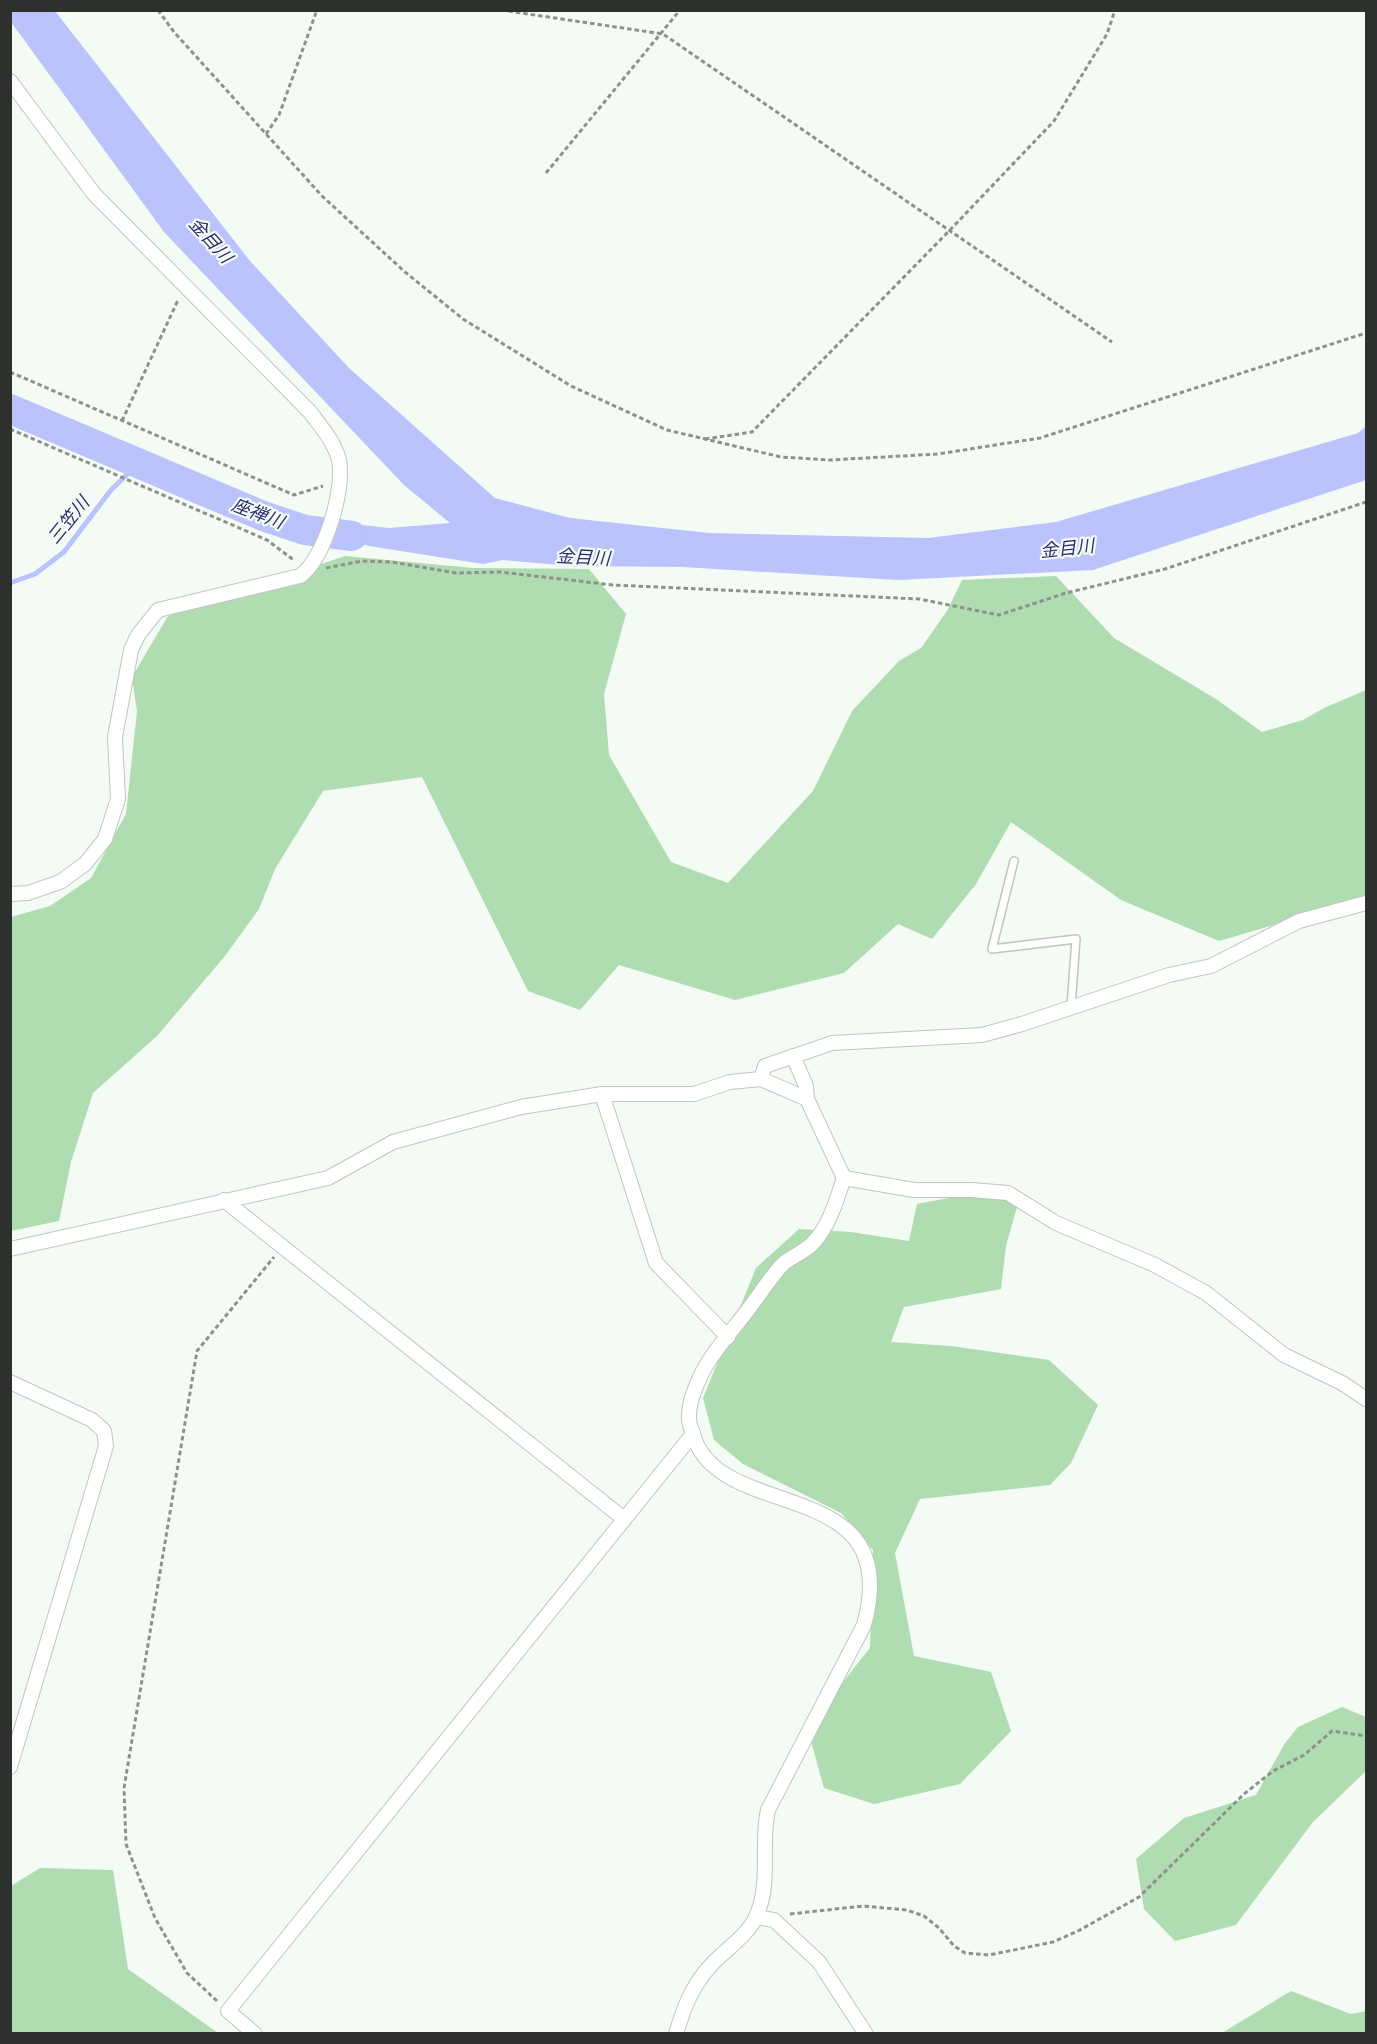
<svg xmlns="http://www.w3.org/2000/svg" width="1377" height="2044" viewBox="0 0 1377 2044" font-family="'Work Sans','Noto Sans JP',sans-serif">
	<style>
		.green { fill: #afdcb0 }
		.water { fill: #bac3fc }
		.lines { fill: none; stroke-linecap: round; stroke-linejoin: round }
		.stream { stroke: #bac3fc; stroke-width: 5 }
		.river { stroke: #bac3fc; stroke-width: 30 }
		.service-casing { stroke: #bfc6bf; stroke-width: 10 }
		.minor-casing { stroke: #bfc6bf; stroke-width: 16 }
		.path { stroke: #8d928d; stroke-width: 3; stroke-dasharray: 4.5 3; stroke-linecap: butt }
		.service { stroke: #fff; stroke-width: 7 }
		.minor { stroke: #fff; stroke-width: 14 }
		.labels { text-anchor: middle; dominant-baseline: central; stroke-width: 4.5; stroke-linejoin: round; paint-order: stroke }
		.water-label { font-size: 18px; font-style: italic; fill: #2a2c6d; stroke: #f4fbf4 }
	</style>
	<rect width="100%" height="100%" fill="#f4fbf4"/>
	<!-- green -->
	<g class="green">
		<path d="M345,556L473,568L589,569L626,614L604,694L609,755L671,862L728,883L813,791L852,711L899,661L921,648L947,611L962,580L1056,576L1114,638L1216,699L1262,732L1303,720L1324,708L1366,690V898L1219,941L1121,900L1011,822L976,884L932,939L898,924L844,973L735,1000L619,965L580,1010L528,991L422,777L323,791L275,869L259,909L225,956L157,1036L93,1093L71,1162L59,1221L11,1231V917L50,906L91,878L126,814L137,711L132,677L168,616Z"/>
		<path d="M991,1190L1017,1207L1006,1246L1001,1289L904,1307L891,1342L951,1346L1049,1360L1098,1405L1071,1463L1050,1485L920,1499L895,1553L914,1656L991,1672L1011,1731L960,1784L874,1804L824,1788L807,1727L870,1648L873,1550L841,1513L743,1464L714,1440L703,1398L756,1268L799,1229L851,1232L909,1241L917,1204Z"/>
		<path d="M1342,1707L1366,1717V1771L1313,1822L1236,1925L1175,1941L1144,1909L1136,1859L1184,1818L1256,1795L1285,1743L1298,1727Z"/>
		<path d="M40,1868L113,1870L128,1969L218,2033H11V1886Z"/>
		<path d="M1291,1991L1351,2014L1366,2011V2033H1222Z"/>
	</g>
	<!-- water -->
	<path class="water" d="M10,11H55L250,261L349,368L495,498L570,518L709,533L928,538L1056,522L1358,433L1366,426V480L1093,570L898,580L683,567L570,566L503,560L483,564L369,546L258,514L389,528L450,523L404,485L164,232L11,22Z"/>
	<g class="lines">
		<!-- stream -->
		<path class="stream" d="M10,583L35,574L64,552L111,490L139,463"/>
		<!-- river -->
		<path class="river" d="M10,409L263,516L305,530L352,536"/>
		<!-- service casing -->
		<g class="service-casing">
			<path id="service" d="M1014,861L992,949L1076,939L1071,1007"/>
		</g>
		<!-- minor casing -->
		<g class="minor-casing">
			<g id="minor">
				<path d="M10,81L94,194L310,412C321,427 334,441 339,460C345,489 325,558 300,576L158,610L138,635L131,650L115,737L118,799L105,839L85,864L60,882L28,893L10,894"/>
				<path d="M793,1056L806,1086L807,1099"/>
				<path d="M761,1079L765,1066L832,1043L982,1035L1022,1024L1169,975L1211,966L1299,921L1366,903"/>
				<path d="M602,1094L656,1263L728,1337"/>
				<path d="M844,1178L914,1190H972L1008,1193L1056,1223L1155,1265L1206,1293L1284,1355L1342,1383L1366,1399"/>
				<path d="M224,1200L624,1519"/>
				<path d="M10,1249L328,1178L393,1142L521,1107L602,1094H694L730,1082L761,1079L807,1099L844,1178C836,1201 830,1225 813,1243C805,1252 792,1256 783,1264C771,1276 761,1293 750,1307C735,1328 713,1350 702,1373C696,1386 689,1401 689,1416C688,1422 691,1428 693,1434C718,1525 906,1472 864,1625L768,1810C760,1845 772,1885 755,1919C746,1936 728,1948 714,1962C694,1982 684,2006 676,2034"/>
				<path d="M10,1382L92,1420L104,1431L106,1446L10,1767"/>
				<path d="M756,1917L774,1920L819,1962L866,2034"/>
				<path d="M255,2034L228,2011L693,1434"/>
			</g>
		</g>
		<!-- path -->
		<g class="path">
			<path d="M158,10L174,32L322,196L405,272L463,319L571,386L667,430L781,457L830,460L938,454L1040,438L1366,333"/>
			<path d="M501,10L663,34L1112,342"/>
			<path d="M266,134L279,115L317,10"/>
			<path d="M546,173L680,10"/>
			<path d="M10,372L294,495L323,486"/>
			<path d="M122,421L178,300"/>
			<path d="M10,429L267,540L295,561"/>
			<path d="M705,439L752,432L950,230L1054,121L1107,34L1115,10"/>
			<path d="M326,568L362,561L392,562L456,573L500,572L613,585L919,599L999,615L1066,593L1165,569L1366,502"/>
			<path d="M790,1914L863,1906L907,1910L924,1916L939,1928L954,1946L965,1953L989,1955L1053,1942L1078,1931L1139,1897L1244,1794L1273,1771L1304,1755L1332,1731L1366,1736"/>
			<path d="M217,2001L187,1973L155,1918L126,1844L124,1788L197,1351L274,1257"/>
		</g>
		<!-- service -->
		<use href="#service" class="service"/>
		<!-- minor -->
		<use href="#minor" class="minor"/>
	</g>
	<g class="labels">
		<!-- water labels -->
		<g class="water-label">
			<text transform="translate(211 240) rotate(48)">金目川</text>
			<text transform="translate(258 513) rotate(21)">座禅川</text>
			<text transform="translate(68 520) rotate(-51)">三笠川</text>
			<text transform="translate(1067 548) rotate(-6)">金目川</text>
			<text transform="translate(583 557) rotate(3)">金目川</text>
		</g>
	</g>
	<!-- border -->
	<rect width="1377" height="2044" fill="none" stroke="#2d302d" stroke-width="24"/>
</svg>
